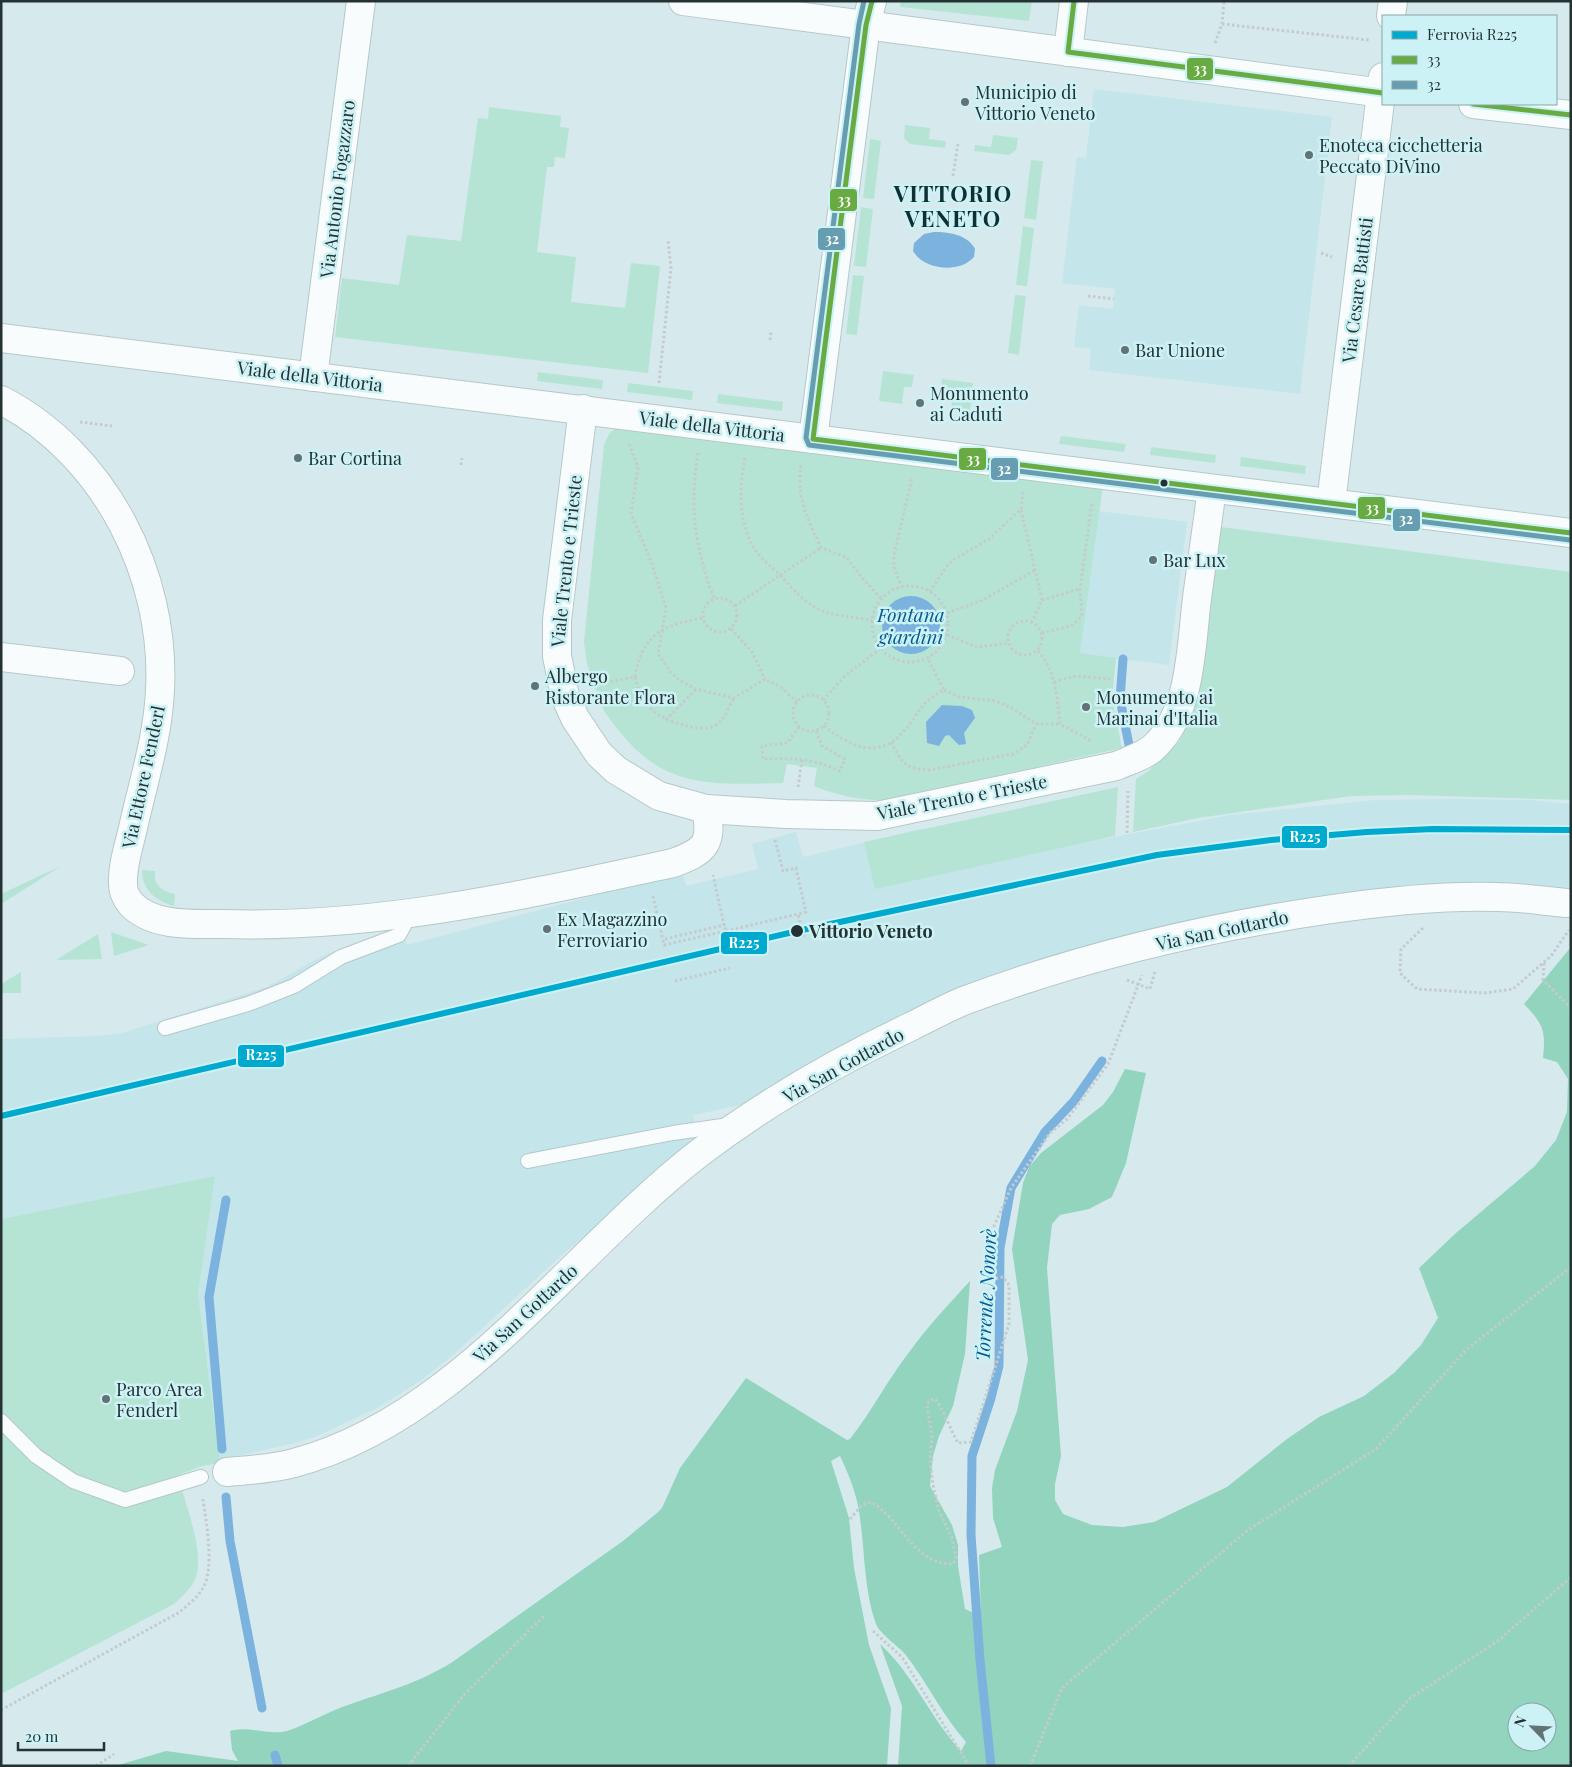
<svg xmlns="http://www.w3.org/2000/svg" width="1572" height="1767" viewBox="0 0 1572 1767" font-family="'Playfair Display',serif">
	<style>
		.built { fill: #c4e5ea }
		.green { fill: #b5e4d4 }
		.forest { fill: #92d4be; fill-rule: evenodd }
		.water { fill: #7bb3de }
		.lines { fill: none; stroke-linecap: round; stroke-linejoin: round }
		.stream { stroke: #7bb3de; stroke-width: 9 }
		.lane-casing { stroke: #b6c7c9; stroke-width: 16 }
		.street-casing { stroke: #b6c7c9; stroke-width: 30 }
		.secondary-casing { stroke: #b6c7c9; stroke-width: 30 }
		.path { stroke: #c5cbcd; stroke-width: 3; stroke-dasharray: 2.5 2.5; stroke-linecap: butt }
		.lane { stroke: #f9fcfc; stroke-width: 14 }
		.street { stroke: #f9fcfc; stroke-width: 28 }
		.secondary { stroke: #f9fcfc; stroke-width: 28 }
		.bus-1-casing { stroke: #cdf2f6; stroke-width: 9 }
		.bus-2-casing { stroke: #cdf2f6; stroke-width: 9 }
		.bus-1 { stroke: #68ab42; stroke-width: 5 }
		.bus-2 { stroke: #669db1; stroke-width: 5 }
		.rail-1-casing { stroke: #cdf2f6; stroke-width: 10 }
		.rail-1 { stroke: #00a9ce; stroke-width: 6 }
		.poi-dot { fill: #627275; stroke: #cdf2f6; stroke-width: 2 }
		.bus-dot { fill: #243234; stroke: #cdf2f6; stroke-width: 2 }
		.labels { text-anchor: middle; dominant-baseline: central; stroke-width: 5; stroke-linejoin: round; paint-order: stroke }
		.poi-label { font-size: 18px; fill: #243234; stroke: #cdf2f6; text-anchor: start }
		.street-label { font-size: 18px; fill: #243234; stroke: #cdf2f6 }
		.stop-label { font-size: 18px; font-weight: bold; fill: #243234; stroke: #cdf2f6; text-anchor: start }
		.water-label { font-size: 19px; font-style: italic; fill: #025b93; stroke: #cdf2f6 }
		.district-label { font-size: 22px; font-weight: bold; letter-spacing: 1px; fill: #0e3034; stroke: #cdf2f6 }
		.line-badge { stroke: #cdf2f6; stroke-width: 2 }
		.badge-label { font-size: 14px; text-anchor: middle; font-weight: bold; fill: #fff }
	</style>
	<rect width="100%" height="100%" fill="#d6eaed"/>
	<!-- built -->
	<g class="built">
		<path d="M1094,89L1332,117L1300,394L1089,370L1091,349L1074,347L1079,305L1113,309L1115,289L1062,283L1077,157L1086,158Z"/>
		<path d="M1098,511L1187,522L1169,665L1079,654Z"/>
		<path d="M1456,799L1531,800L1571,804V893L1405,892L903,1019L813,1061L745,1104L693,1115L699,1137L561,1256L453,1355L423,1379L379,1407L315,1437L295,1443L237,1456L220,1463L198,1294L215,1176L1,1219V1039L96,1036L122,1033L267,987L324,955L402,926L407,945L600,894L683,875L686,886L758,869L752,844L796,832L803,857L920,829L1046,850L1230,815L1375,800Z"/>
	</g>
	<!-- green -->
	<g class="green">
		<path d="M901,1H1032L1029,21L900,7Z"/>
		<path d="M489,107L561,116L560,127L569,128L565,158L555,157L554,167H547L537,252L576,257L571,302L625,308L631,263L660,266L648,373L335,337L342,278L399,285L407,235L461,241L478,118L488,119Z"/>
		<path d="M905,125L930,128L929,139L946,141L945,148L910,144L904,138Z"/>
		<path d="M993,135L1018,138L1016,150L1009,155L974,151L975,145L991,147Z"/>
		<path d="M870,139L881,141L874,199L863,198Z"/>
		<path d="M1031,160L1043,161L1036,220L1024,218Z"/>
		<path d="M861,207L873,209L866,267L854,266Z"/>
		<path d="M1023,226L1034,228L1027,286L1016,285Z"/>
		<path d="M853,275L864,276L857,335L846,334Z"/>
		<path d="M1015,295L1026,296L1019,355L1008,353Z"/>
		<path d="M883,371L914,375L912,387H904L902,404L879,401Z"/>
		<path d="M538,372L603,380L602,389L537,381Z"/>
		<path d="M942,379L973,383L970,413L951,411L953,390L941,388Z"/>
		<path d="M628,383L693,391L692,400L627,392Z"/>
		<path d="M718,394L783,402L782,411L717,403Z"/>
		<path d="M616,428L1103,485L1080,653L1116,658L1112,699L1122,748L889,800C862,801 841,796 816,787L814,785L817,768L787,764L783,783C697,785 657,788 604,711L601,704L604,702L601,695H598L587,664L584,642L604,445L609,434Z"/>
		<path d="M1061,436L1126,444L1124,452L1059,444Z"/>
		<path d="M1151,447L1216,455L1215,463L1150,455Z"/>
		<path d="M1241,457L1306,466L1305,474L1240,466Z"/>
		<path d="M1221,527L1571,572V800L1408,795L1351,796L1198,818L1133,832L1136,779L1147,772L1179,742L1189,722L1203,663Z"/>
		<path d="M1118,787L1115,836L875,889L864,842Z"/>
		<path d="M61,866L1,904V894Z"/>
		<path d="M142,870L155,871C154,886 161,891 175,894L174,906C156,901 142,890 142,870Z"/>
		<path d="M111,932L149,945L114,956Z"/>
		<path d="M98,934L102,959L56,960Z"/>
		<path d="M21,972V993H1V984Z"/>
		<path d="M215,1176L198,1294L220,1463L202,1466L178,1475C184,1500 205,1553 196,1577C192,1588 182,1596 174,1604L1,1694V1219Z"/>
	</g>
	<!-- forest -->
	<path class="forest" d="M1571,947V1766H898L902,1706L880,1644C914,1675 930,1718 961,1751L966,1742C942,1715 927,1682 905,1654C898,1646 879,1633 876,1624C864,1591 865,1553 860,1518C858,1497 849,1475 840,1456L831,1461L849,1518L854,1568L869,1645L891,1708L887,1766H115L166,1751L238,1761L232,1750L230,1731C249,1725 268,1736 287,1731C308,1724 327,1712 348,1705C387,1691 414,1685 451,1663L623,1541L657,1513L662,1508L680,1468L746,1378L847,1440L850,1439C872,1411 888,1379 910,1351C928,1326 949,1304 970,1281L965,1354L953,1406L939,1436L933,1456L930,1486L952,1525L958,1545V1566L965,1609L981,1616L979,1555L1002,1547L993,1518L992,1488L995,1470L1017,1411L1028,1360L1012,1249L1023,1183L1029,1167L1041,1153L1103,1105L1113,1092L1125,1069L1146,1073L1126,1163L1112,1197L1089,1209L1060,1215L1052,1224L1047,1268L1061,1456L1055,1484V1500L1063,1514L1092,1525L1123,1527L1154,1522L1227,1487L1287,1439L1319,1417L1364,1396L1394,1373L1421,1345L1438,1318L1419,1268L1456,1233L1535,1166L1556,1140L1567,1112L1568,1079L1557,1062L1543,1058C1546,1030 1543,1024 1524,1004ZM1517,1712H1547V1742H1517Z"/>
	<!-- water -->
	<g class="water">
		<path d="M934,232C948,232 967,234 975,249L974,257C959,274 924,270 913,251L914,243L924,234Z"/>
		<circle cx="911" cy="625" r="29"/>
		<path d="M942,705L962,706L972,710L975,718L964,733L966,744L959,745L949,735L945,736L939,746L927,743L926,722Z"/>
	</g>
	<g class="lines">
		<!-- stream -->
		<g class="stream">
			<path d="M1123,659L1120,699L1129,745"/>
			<path d="M222,1449L209,1297L226,1200"/>
			<path d="M226,1497L230,1541L262,1708"/>
			<path d="M275,1755L278,1766"/>
			<path d="M991,1766L980,1660L971,1535L972,1456L991,1398L999,1366L1000,1248L1011,1188L1045,1132L1074,1101L1102,1061"/>
		</g>
		<!-- lane casing -->
		<g class="lane-casing">
			<g id="lane">
				<path d="M165,1028L248,1004L294,986L341,957L399,935L405,924L403,915"/>
				<path d="M528,1161L673,1133L729,1125"/>
				<path d="M1,1421L36,1456L73,1481L125,1500L201,1477"/>
			</g>
		</g>
		<!-- street casing -->
		<g class="street-casing">
			<g id="street">
				<path d="M683,1L1383,93"/>
				<path d="M1391,16L1393,1"/>
				<path d="M1068,52L1074,1"/>
				<path d="M1473,104L1571,115"/>
				<path d="M313,377L361,1"/>
				<path d="M1,400C105,454 166,575 160,690C158,737 143,783 133,828C129,846 122,866 123,884C123,892 126,898 131,904C153,927 193,924 222,924C375,929 525,895 673,863C706,851 713,843 706,809"/>
				<path d="M583,409L557,620V656L565,696L575,718L599,754L616,770L659,796L706,809L786,814L877,816L1116,766C1129,760 1146,756 1156,745C1192,709 1191,645 1197,598C1202,562 1207,525 1212,489"/>
				<path d="M813,439L866,25L872,1"/>
				<path d="M1331,503L1383,77"/>
				<path d="M1,657L120,671"/>
				<path d="M227,1472C249,1470 272,1469 294,1463C458,1420 569,1254 698,1154C763,1104 838,1061 912,1026C930,1017 948,1007 966,1000C1084,956 1208,927 1332,909C1387,901 1443,895 1498,897C1520,897 1543,901 1566,903"/>
			</g>
		</g>
		<!-- secondary casing -->
		<g class="secondary-casing">
			<path id="secondary" d="M1,338L1571,533"/>
		</g>
		<!-- path -->
		<g class="path">
			<path d="M1222,24L1369,40"/>
			<path d="M1215,43L1222,24L1224,1"/>
			<path d="M953,176L958,143"/>
			<path d="M1321,253L1332,257"/>
			<path d="M1088,296L1114,299"/>
			<path d="M770,340L771,332"/>
			<path d="M659,383L671,268L668,240"/>
			<path d="M80,422L112,426"/>
			<path d="M629,444L638,467L631,514L651,561L666,608L658,654L670,671L679,680L696,689L734,698L765,679L782,688L797,702"/>
			<path d="M698,453C689,509 695,546 714,599"/>
			<path d="M745,458C739,487 738,524 755,550C761,559 772,567 780,575L821,548"/>
			<path d="M461,465L462,458"/>
			<path d="M801,465C796,497 808,520 821,548L846,557L863,579L882,599"/>
			<path d="M1021,510L1042,600L1032,622"/>
			<circle cx="910" cy="624" r="38"/>
			<path d="M902,588L894,567V555L912,478"/>
			<path d="M930,592L946,567L953,560L989,539L1021,509L1023,492"/>
			<circle cx="720" cy="615" r="17"/>
			<path d="M1042,600L1080,589"/>
			<path d="M735,606L780,575C816,615 820,613 872,620"/>
			<path d="M947,613L983,600L1035,570"/>
			<circle cx="1025" cy="638" r="17"/>
			<path d="M731,629L752,652L765,679"/>
			<path d="M1042,633L1073,625L1082,616L1080,589L1092,502"/>
			<path d="M947,635L977,647L1009,643"/>
			<path d="M1038,651C1056,670 1057,699 1060,724L1093,742"/>
			<path d="M635,677C642,707 655,717 684,725C693,728 705,730 714,726C724,722 729,706 734,698"/>
			<path d="M1054,682L1076,676L1110,679"/>
			<path d="M591,685L635,677C642,634 663,625 703,618"/>
			<path d="M944,690L960,697L996,701L1012,708L1036,724H1060"/>
			<circle cx="811" cy="713" r="18"/>
			<path d="M823,700L846,675L881,648"/>
			<path d="M666,720L696,689"/>
			<path d="M824,726C850,746 878,761 904,731C921,712 918,704 944,690L928,659"/>
			<path d="M799,727L787,743L762,746L763,759C793,758 812,758 840,771L845,759L822,746L816,730"/>
			<path d="M891,742C902,763 905,769 929,770L1013,754L1027,745L1036,724"/>
			<path d="M798,787L802,759"/>
			<path d="M1127,833L1128,791"/>
			<path d="M775,840L783,871L796,868L806,912L798,914L804,937"/>
			<path d="M653,896L664,945L726,931L724,925"/>
			<path d="M1423,928L1401,949L1400,973L1417,989L1485,993L1513,989L1551,956L1569,930"/>
			<path d="M726,931L798,914"/>
			<path d="M665,939L724,925L713,875"/>
			<path d="M1544,963L1543,980L1571,1008"/>
			<path d="M1127,980L1150,989L1155,971"/>
			<path d="M675,981L730,968"/>
			<path d="M850,1519L862,1505L871,1502C901,1519 914,1565 953,1564L956,1558L952,1538L939,1511L933,1485L930,1460L932,1436L927,1405L930,1400L935,1399C943,1408 951,1431 958,1443L971,1442L1009,1324V1285L1003,1277L994,1279L989,1276L990,1235L1011,1188L1050,1133L1067,1119L1108,1064L1142,975"/>
			<path d="M873,1631L902,1657L969,1766"/>
			<path d="M1,1710L178,1613C187,1606 197,1598 203,1588C215,1567 206,1522 203,1499"/>
			<path d="M96,1766L114,1754"/>
			<path d="M408,1766L464,1695L545,1615"/>
			<path d="M1030,1766L1062,1688L1248,1530L1376,1449L1466,1350L1571,1267"/>
			<path d="M1349,1766L1409,1699L1499,1640L1571,1577"/>
		</g>
		<!-- lane -->
		<use href="#lane" class="lane"/>
		<!-- street -->
		<use href="#street" class="street"/>
		<!-- secondary -->
		<use href="#secondary" class="secondary"/>
		<!-- bus-1 casing -->
		<g class="bus-1-casing">
			<g id="bus-1">
				<path d="M872,1L866,25L813,439L1571,533"/>
				<path d="M1074,1L1068,52L1383,93"/>
				<path d="M1473,104L1571,115"/>
			</g>
		</g>
		<!-- bus-2 casing -->
		<g class="bus-2-casing">
			<path id="bus-2" d="M864,1L859,24L806,438L809,445L1570,540"/>
		</g>
		<!-- bus-1 -->
		<use href="#bus-1" class="bus-1"/>
		<!-- bus-2 -->
		<use href="#bus-2" class="bus-2"/>
		<!-- rail-1 casing -->
		<g class="rail-1-casing">
			<path id="rail-1" d="M1,1116L802,930L1157,855L1271,840L1367,832L1433,829L1571,830"/>
		</g>
		<!-- rail-1 -->
		<use href="#rail-1" class="rail-1"/>
	</g>
	<!-- markers -->
	<g class="poi-dot">
		<circle cx="965" cy="102" r="5"/>
		<circle cx="1309" cy="155" r="5"/>
		<circle cx="1125" cy="350" r="5"/>
		<circle cx="920" cy="403" r="5"/>
		<circle cx="298" cy="458" r="5"/>
		<circle cx="1153" cy="560" r="5"/>
		<circle cx="535" cy="686" r="5"/>
		<circle cx="1086" cy="707" r="5"/>
		<circle cx="547" cy="929" r="5"/>
		<circle cx="106" cy="1399" r="5"/>
	</g>
	<g class="bus-dot">
		<circle cx="1164" cy="483" r="4.5"/>
		<circle cx="797" cy="931" r="7"/>
	</g>
	<g class="labels">
		<!-- poi labels -->
		<g class="poi-label">
			<text x="975" y="92">Municipio di<tspan x="975" dy="21">Vittorio Veneto</tspan></text>
			<text x="1319" y="145">Enoteca cicchetteria<tspan x="1319" dy="21">Peccato DiVino</tspan></text>
			<text x="1135" y="350">Bar Unione</text>
			<text x="930" y="393">Monumento<tspan x="930" dy="21">ai Caduti</tspan></text>
			<text x="308" y="458">Bar Cortina</text>
			<text x="1163" y="560">Bar Lux</text>
			<text x="545" y="676">Albergo<tspan x="545" dy="21">Ristorante Flora</tspan></text>
			<text x="1096" y="697">Monumento ai<tspan x="1096" dy="21">Marinai d'Italia</tspan></text>
			<text x="557" y="919">Ex Magazzino<tspan x="557" dy="21">Ferroviario</tspan></text>
			<text x="116" y="1389">Parco Area<tspan x="116" dy="21">Fenderl</tspan></text>
		</g>
		<!-- street labels -->
		<g class="street-label">
			<text transform="translate(337 189) rotate(-83)">Via Antonio Fogazzaro</text>
			<text transform="translate(1357 290) rotate(-83)">Via Cesare Battisti</text>
			<text transform="translate(310 376) rotate(7)">Viale della Vittoria</text>
			<text transform="translate(712 426) rotate(7)">Viale della Vittoria</text>
			<text transform="translate(566 561) rotate(-84)">Viale Trento e Trieste</text>
			<text transform="translate(143 777) rotate(-78)">Via Ettore Fenderl</text>
			<text transform="translate(962 797) rotate(-11)">Viale Trento e Trieste</text>
			<text transform="translate(1222 930) rotate(-12)">Via San Gottardo</text>
			<text transform="translate(843 1065) rotate(-29)">Via San Gottardo</text>
			<text transform="translate(525 1313) rotate(-43)">Via San Gottardo</text>
		</g>
		<!-- stop labels -->
		<g class="stop-label">
			<text x="809" y="931">Vittorio Veneto</text>
		</g>
		<!-- water labels -->
		<g class="water-label">
			<text x="911" y="614">Fontana<tspan x="911" dy="22">giardini</tspan></text>
			<text transform="translate(985 1295) rotate(-87)">Torrente Nonorè</text>
		</g>
		<!-- district labels -->
		<g class="district-label">
			<text x="953" y="193">VITTORIO<tspan x="953" dy="25">VENETO</tspan></text>
		</g>
	</g>
	<g class="line-badge">
		<rect x="1186" y="57" width="28" height="24" rx="5" fill="#68ab42"/>
		<rect x="829" y="188" width="29" height="24" rx="5" fill="#68ab42"/>
		<rect x="817" y="227" width="29" height="24" rx="5" fill="#669db1"/>
		<rect x="958" y="447" width="29" height="24" rx="5" fill="#68ab42"/>
		<rect x="990" y="457" width="29" height="24" rx="5" fill="#669db1"/>
		<rect x="1357" y="496" width="29" height="24" rx="5" fill="#68ab42"/>
		<rect x="1392" y="508" width="29" height="24" rx="5" fill="#669db1"/>
		<rect x="1281" y="825" width="47" height="24" rx="5" fill="#00a9ce"/>
		<rect x="720" y="931" width="48" height="24" rx="5" fill="#00a9ce"/>
		<rect x="237" y="1044" width="48" height="24" rx="5" fill="#00a9ce"/>
	</g>
	<g class="badge-label">
		<text x="1200" y="74">33</text>
		<text x="844" y="205">33</text>
		<text x="832" y="244">32</text>
		<text x="973" y="464">33</text>
		<text x="1004" y="474">32</text>
		<text x="1372" y="513">33</text>
		<text x="1406" y="524">32</text>
		<text x="1305" y="842">R225</text>
		<text x="744" y="948">R225</text>
		<text x="261" y="1060">R225</text>
	</g>
	<!-- border -->
	<rect width="1572" height="1767" fill="none" stroke="#243234" stroke-width="5"/>
	<!-- legend -->
	<rect x="1382" y="15" width="175" height="90" fill="#cdf2f6" stroke="#89a5a8"/>
	<rect x="1392" y="31" width="25" height="8" fill="#00a9ce" stroke="#89a5a8"/>
	<text x="1427" y="40" font-size="15" fill="#243234">Ferrovia R225</text>
	<rect x="1392" y="56" width="25" height="8" fill="#68ab42" stroke="#89a5a8"/>
	<text x="1427" y="65" font-size="15" fill="#243234">33</text>
	<rect x="1392" y="81" width="25" height="8" fill="#669db1" stroke="#89a5a8"/>
	<text x="1427" y="90" font-size="15" fill="#243234">32</text>
	<!-- north arrow -->
	<g transform="translate(1532 1727) rotate(294)"><circle r="24" fill="#cdf2f6" stroke="#89a5a8"/>
	<path d="M0-4L9 19L0 12L-9 19Z" fill="#627275"/>
	<text y="-8" font-size="14" font-weight="bold" text-anchor="middle" fill="#243234">N</text>
	</g>
	<!-- scale -->
	<path d="M18 1742v8h86v-8" fill="none" stroke="#243234" stroke-width="2.5"/>
	<text x="25" y="1742" font-size="15" fill="#243234" stroke="#cdf2f6" stroke-width="4" paint-order="stroke">20 m</text>
</svg>
